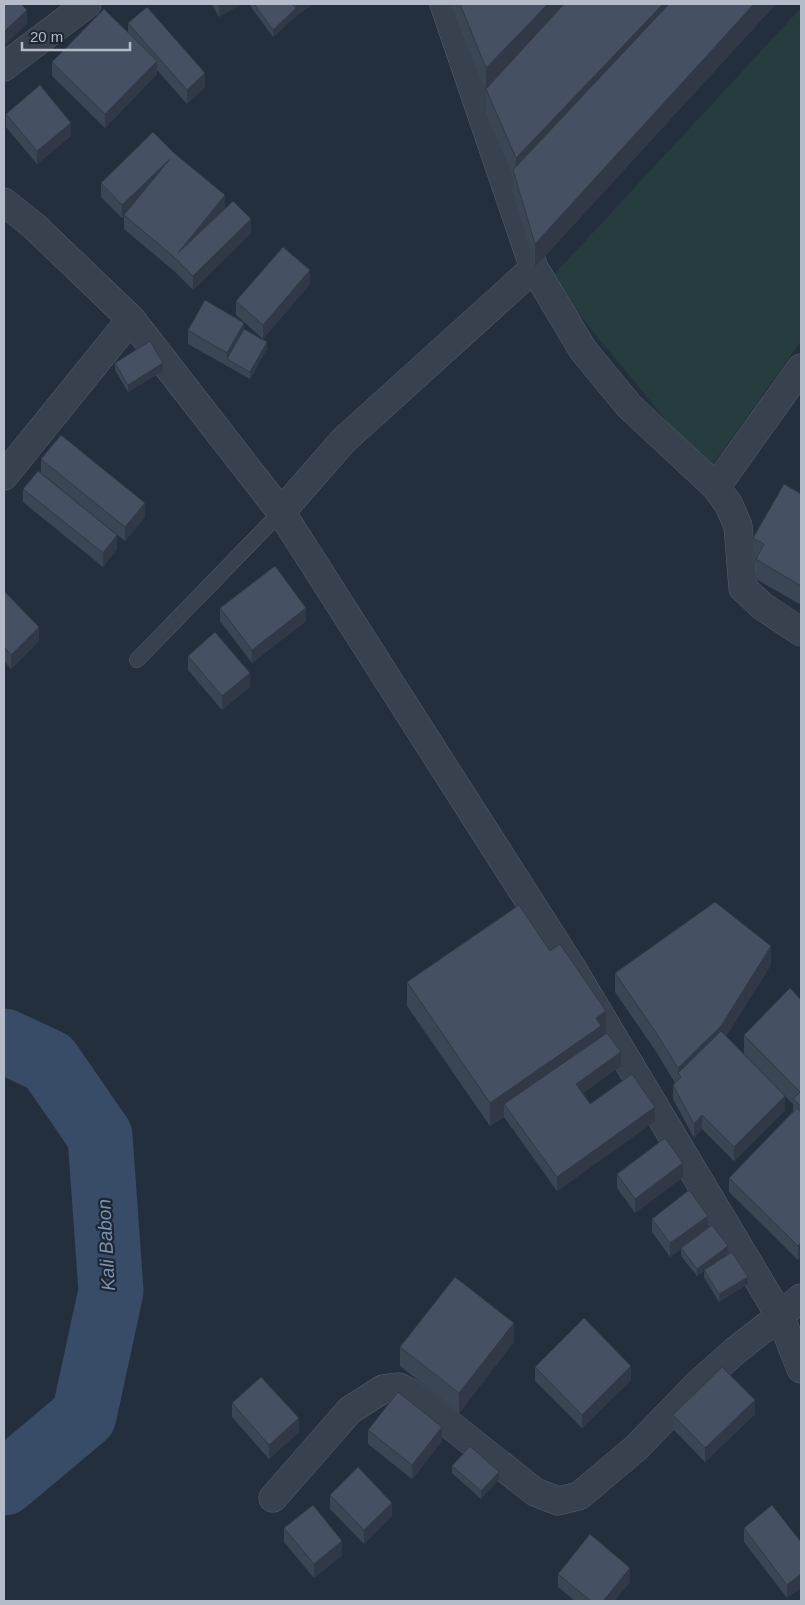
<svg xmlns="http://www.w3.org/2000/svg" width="805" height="1605" viewBox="0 0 805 1605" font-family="Helvetica,sans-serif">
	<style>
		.green { fill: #263c3f }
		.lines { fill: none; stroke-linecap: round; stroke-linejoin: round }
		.river { stroke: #394c67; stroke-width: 65 }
		.lane-casing { stroke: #565f6c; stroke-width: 16 }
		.street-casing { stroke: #565f6c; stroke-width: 29 }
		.lane { stroke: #38414e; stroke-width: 15 }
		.street { stroke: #38414e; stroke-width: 28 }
		.wall { fill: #3b4654 }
		.shaded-wall { fill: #303945 }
		.building { fill: #455162; stroke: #303945 }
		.labels { text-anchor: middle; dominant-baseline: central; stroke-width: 4.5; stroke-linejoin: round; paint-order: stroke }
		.water-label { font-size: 19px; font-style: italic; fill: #7c92b1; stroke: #1d2633 }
	</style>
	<rect width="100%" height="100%" fill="#242f3e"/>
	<!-- green -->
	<path class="green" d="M801,8V341L708,471L550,279Z"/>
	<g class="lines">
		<!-- river -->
		<path class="river" d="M4,1041L49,1062L100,1136L111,1291L84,1416L4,1483"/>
		<!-- lane casing -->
		<g class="lane-casing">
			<path id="lane" d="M137,660L281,512"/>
		</g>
		<!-- street casing -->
		<g class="street-casing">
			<g id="street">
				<path d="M444,4L534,268L583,350L629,406L716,487L729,505L738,526L743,588L762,606L801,632"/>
				<path d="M4,67L87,4"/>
				<path d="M4,202L34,226L131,319L281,512L570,965L780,1316L801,1369"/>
				<path d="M4,476L131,319"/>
				<path d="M716,487L801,368"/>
				<path d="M281,512L344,440L534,268"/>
				<path d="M273,1498L350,1410L383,1389L399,1387L410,1393L535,1492L558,1501L579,1496L636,1448L699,1383L735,1351L780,1316L801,1298"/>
			</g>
		</g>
		<!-- lane -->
		<use href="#lane" class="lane"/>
		<!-- street -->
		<use href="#street" class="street"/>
	</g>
	<!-- wall -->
	<g class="wall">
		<path d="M212,4H241L219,17Z"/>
		<path d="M249,4H313L296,16L273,37Z"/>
		<path d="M450,4H776L535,267L513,193V176L486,113V92Z"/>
		<path d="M128,23L205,87L187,104L157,70V74L105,128L52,76V62L128,32Z"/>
		<path d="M6,114L71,136L37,164L6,127Z"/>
		<path d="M101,183L225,209L251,233L193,290L174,271L124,229V217L122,218L101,197Z"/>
		<path d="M310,284L263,339L236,315V301Z"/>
		<path d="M188,330L267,349L250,379L188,344Z"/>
		<path d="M115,363L163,371L128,392L115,370Z"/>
		<path d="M41,459L145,517L125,541L41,473Z"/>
		<path d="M23,489L117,549L103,567L23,502Z"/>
		<path d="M801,494V605L756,579V559L753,557V538Z"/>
		<path d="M4,591L39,641L11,669L4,661Z"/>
		<path d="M220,608L306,621L252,663L220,621Z"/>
		<path d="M188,656L250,687L222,710L188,670Z"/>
		<path d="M771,965L726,1036L744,1055V1035L801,1000V1256L798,1260L729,1192V1178L793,1111V1104L745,1056L785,1110L734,1161L702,1129L694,1138L673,1099V1085L675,1083L657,1053L615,992V973Z"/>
		<path d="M407,982L606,1034L621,1066L583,1093L590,1104L655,1121L557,1191L504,1117L490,1126L407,1006Z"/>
		<path d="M617,1174L683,1177L635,1213L617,1188Z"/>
		<path d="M652,1219L708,1228L728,1253L716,1262L748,1284L719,1302L704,1277V1271L697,1276L681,1256V1249L670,1257L652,1232Z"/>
		<path d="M514,1342L459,1413L400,1366V1347Z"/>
		<path d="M535,1367L631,1380L582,1428L535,1381Z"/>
		<path d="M232,1403L299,1432L269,1459L232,1417Z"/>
		<path d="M755,1414L705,1462L673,1429V1415Z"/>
		<path d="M368,1430L442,1441L412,1479L368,1444Z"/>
		<path d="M452,1466L499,1479L481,1499L452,1473Z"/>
		<path d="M330,1495L392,1516L364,1544L330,1509Z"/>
		<path d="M284,1528L342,1555L314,1578L284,1542Z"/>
		<path d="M744,1528L801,1542L787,1598L744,1542Z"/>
		<path d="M558,1574L630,1582L614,1601H575L558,1587Z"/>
	</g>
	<!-- shaded-wall -->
	<g class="shaded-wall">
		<path d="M219,4H241L219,17Z"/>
		<path d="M296,4H313L296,16L273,37V30L296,8Z"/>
		<path d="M548,4H571L486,89V92V68Z"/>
		<path d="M663,4H686L516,178V158Z"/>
		<path d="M754,4H776L535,267V244Z"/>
		<path d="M27,10V24L4,46V32Z"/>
		<path d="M157,61V74L105,128V114Z"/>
		<path d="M205,73V87L187,104V90Z"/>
		<path d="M71,123V136L37,164V151Z"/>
		<path d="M170,159L124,215V217L122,218V205Z"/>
		<path d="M225,195V209L178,253Z"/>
		<path d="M251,219V233L193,290V276Z"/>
		<path d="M310,270V284L263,339V325Z"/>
		<path d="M244,323V337L227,359V366V353Z"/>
		<path d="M267,342V349L250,379V372Z"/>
		<path d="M163,363V371L128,392V385Z"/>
		<path d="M145,503V517L125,541V527Z"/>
		<path d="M117,535V549L103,567V553Z"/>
		<path d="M306,608V621L252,663V650Z"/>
		<path d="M39,627V641L11,669V655Z"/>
		<path d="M250,673V687L222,710V696Z"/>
		<path d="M771,946V965L721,1045L681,1077L678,1073V1087V1068Z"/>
		<path d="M606,1011V1035L504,1104V1117L490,1126V1103L596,1018Z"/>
		<path d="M621,1052V1066L576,1098V1084Z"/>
		<path d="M785,1096V1110L734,1161V1147Z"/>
		<path d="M655,1107V1121L557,1191V1177Z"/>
		<path d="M702,1115V1129L694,1138V1124Z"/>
		<path d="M683,1163V1177L635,1213V1199Z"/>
		<path d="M708,1216V1230L670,1257V1243Z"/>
		<path d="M801,1243V1256L798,1260V1246Z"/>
		<path d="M728,1246V1253L697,1276V1269Z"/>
		<path d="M748,1277V1284L719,1302V1294Z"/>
		<path d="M514,1323V1342L459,1413V1393Z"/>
		<path d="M631,1366V1380L582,1428V1415Z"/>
		<path d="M755,1400V1414L705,1462V1448Z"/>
		<path d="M299,1418V1432L269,1459V1445Z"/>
		<path d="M442,1427V1441L412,1479V1465Z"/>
		<path d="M499,1472V1479L481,1499V1491Z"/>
		<path d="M392,1503V1516L364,1544V1530Z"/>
		<path d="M342,1541V1555L314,1578V1564Z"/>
		<path d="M630,1568V1582L614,1601H603Z"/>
		<path d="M801,1574V1588L787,1598V1585Z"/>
	</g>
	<!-- building -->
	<g class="building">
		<path d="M4,4H21L27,10L4,32Z"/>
		<path d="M254,4H292L296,8L273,30Z"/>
		<path d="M460,4H548L486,68Z"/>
		<path d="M564,4H663L516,158L486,89Z"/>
		<path d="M669,4H754L535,244L513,170Z"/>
		<path d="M147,7L205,73L187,90L128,23Z"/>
		<path d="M104,9L157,61L105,114L52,62Z"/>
		<path d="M40,85L71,123L37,151L6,114Z"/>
		<path d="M153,132L174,153L225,195L178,253L233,201L251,219L193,276L174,257L124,215L170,159L122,205L101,183Z"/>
		<path d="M283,247L310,270L263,325L236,301Z"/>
		<path d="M205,300L244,323L227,353L188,330Z"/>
		<path d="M244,329L267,342L250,372L227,359Z"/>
		<path d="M150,341L163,363L128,385L115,363Z"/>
		<path d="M61,435L145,503L125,527L41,459Z"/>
		<path d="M38,471L117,535L103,553L23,489Z"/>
		<path d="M784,484L801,494V586L756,559L764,544L753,538Z"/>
		<path d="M275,566L306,608L252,650L220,608Z"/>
		<path d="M4,591L39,627L11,655L4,647Z"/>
		<path d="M215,632L250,673L222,696L188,656Z"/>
		<path d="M715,902L771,946L721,1026L678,1068L657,1034L615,973Z"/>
		<path d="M519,905L550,951L560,944L606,1011L596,1018L601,1026L490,1103L407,982Z"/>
		<path d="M790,988L801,1000V1106L793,1099L800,1092L744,1035Z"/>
		<path d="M721,1031L785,1096L734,1147L702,1115L694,1124L673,1085L681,1077L678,1073Z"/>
		<path d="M607,1033L621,1052L576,1084L590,1104L632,1074L655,1107L557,1177L504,1104Z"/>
		<path d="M797,1108L801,1112V1243L798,1246L729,1178Z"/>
		<path d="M665,1138L683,1163L635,1199L617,1174Z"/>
		<path d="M689,1190L708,1216L670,1243L652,1219Z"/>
		<path d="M712,1225L728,1246L697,1269L681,1248Z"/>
		<path d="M732,1252L748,1277L719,1294L704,1270Z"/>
		<path d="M455,1277L514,1323L459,1393L400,1347Z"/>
		<path d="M584,1318L631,1366L582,1415L535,1367Z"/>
		<path d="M722,1367L755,1400L705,1448L673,1415Z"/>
		<path d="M261,1377L299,1418L269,1445L232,1403Z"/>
		<path d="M398,1392L442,1427L412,1465L368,1430Z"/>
		<path d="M470,1446L499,1472L481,1491L452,1466Z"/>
		<path d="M358,1467L392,1503L364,1530L330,1495Z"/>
		<path d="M313,1505L342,1541L314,1564L284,1528Z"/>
		<path d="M772,1505L801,1542V1574L787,1585L744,1528Z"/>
		<path d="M590,1534L630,1568L603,1601H591L558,1574Z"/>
	</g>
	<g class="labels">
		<!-- water labels -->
		<g class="water-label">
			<text transform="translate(106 1245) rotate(-93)">Kali Babon</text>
		</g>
	</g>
	<!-- border -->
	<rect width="805" height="1605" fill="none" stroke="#b4bcc9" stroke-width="10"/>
	<!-- scale -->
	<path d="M22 42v8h108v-8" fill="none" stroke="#b4bcc9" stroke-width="2.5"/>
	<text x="30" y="42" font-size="15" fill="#b4bcc9" stroke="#1d2633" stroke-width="4" paint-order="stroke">20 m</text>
</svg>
